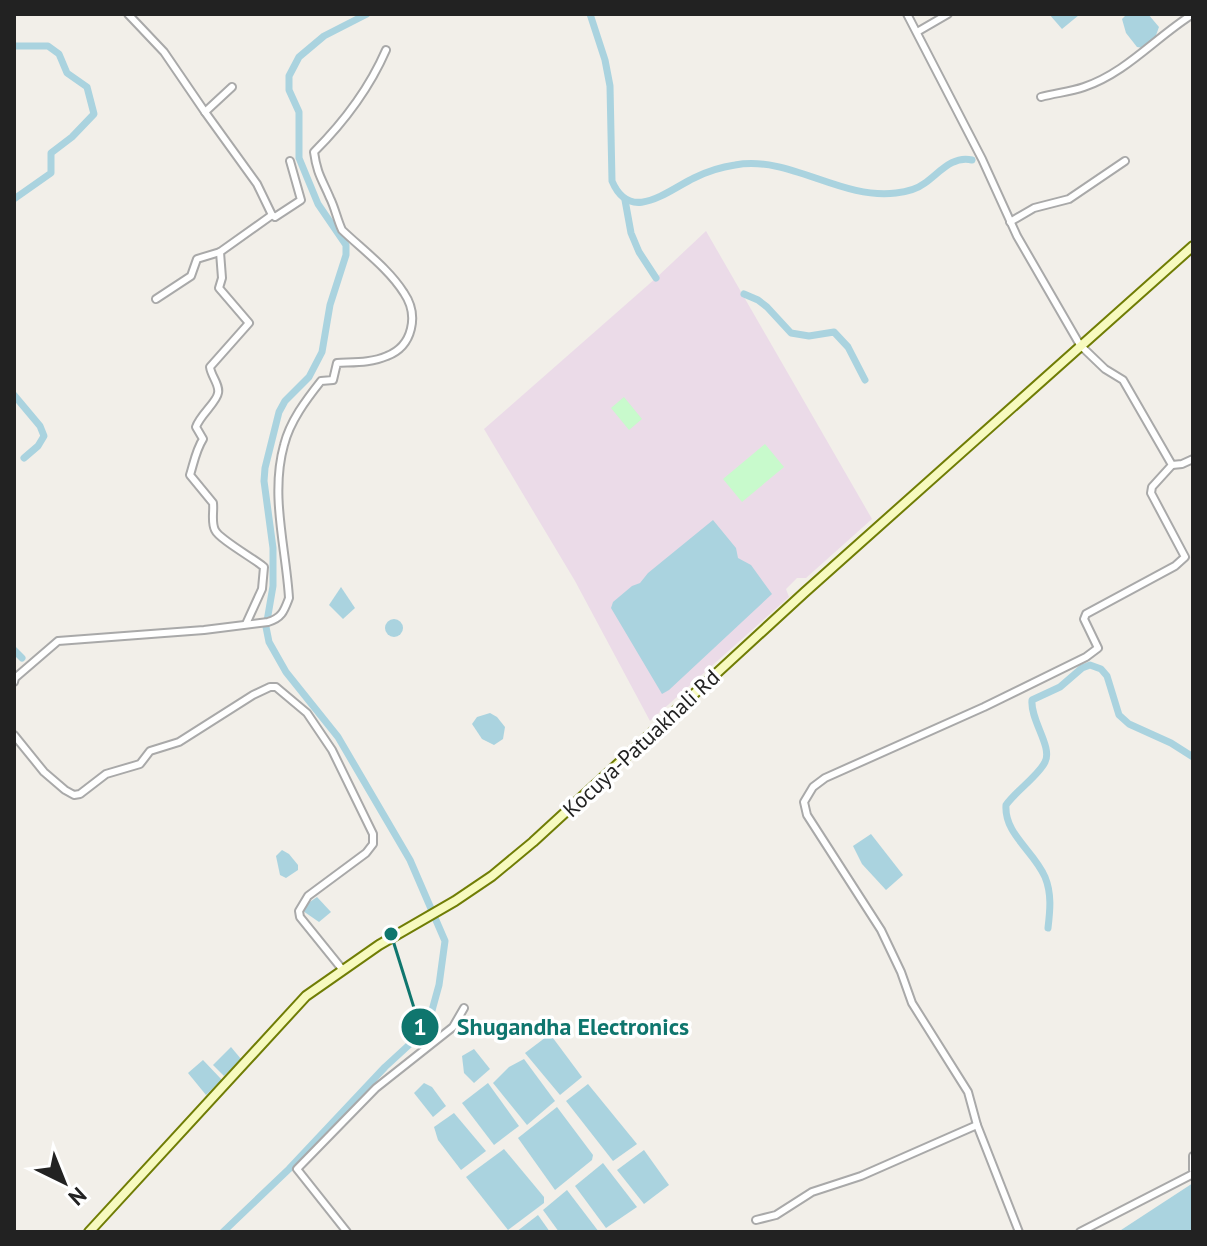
<svg xmlns="http://www.w3.org/2000/svg" width="1207" height="1246" viewBox="0 0 1207 1246" font-family="'PT Sans',sans-serif">
	<style>
		.industrial { fill: #ebdbe8 }
		.park { fill: #c8facc }
		.water { fill: #aad3df }
		.lines { fill: none; stroke-linecap: round; stroke-linejoin: round }
		.canal { stroke: #aad3df; stroke-width: 7 }
		.minor-casing { stroke: #a9a9a9; stroke-width: 10 }
		.secondary-casing { stroke: #707d05; stroke-width: 12 }
		.minor { stroke: #fff; stroke-width: 6 }
		.secondary { stroke: #f7fabf; stroke-width: 8 }
		.labels { text-anchor: middle; dominant-baseline: central; stroke-width: 7; stroke-linejoin: round; paint-order: stroke }
		.street-label { font-size: 22px; fill: #222; stroke: #fff }
		.leader { fill: none; stroke: #0f766e; stroke-width: 3 }
		.callout-dot { fill: #0f766e; stroke: #fff; stroke-width: 3 }
		.mark-label { font-size: 24px; text-anchor: middle; font-weight: bold; fill: #fff }
		.callout-label { font-size: 24px; text-anchor: middle; font-weight: bold; fill: #0f766e; stroke: #fff; stroke-width: 7; stroke-linejoin: round; paint-order: stroke }
	</style>
	<rect width="100%" height="100%" fill="#f2efe9"/>
	<!-- industrial -->
	<path class="industrial" d="M706,231L872,519L806,578H797L786,589L789,597L650,721L575,581L484,429L656,278Z"/>
	<!-- park -->
	<g class="park">
		<path d="M624,397L642,419L629,430L611,408Z"/>
		<path d="M765,444L784,467L742,502L723,479Z"/>
	</g>
	<!-- water -->
	<g class="water">
		<path d="M1049,14H1079V15L1062,29Z"/>
		<path d="M1127,14H1148L1159,27L1155,38L1143,48L1137,47L1126,33L1122,19Z"/>
		<path d="M713,520L736,548L738,558L751,565L772,594L669,690L662,694L611,608L613,602L632,586L640,583L648,573Z"/>
		<path d="M341,587L355,608L343,619L329,605Z"/>
		<circle cx="394" cy="628" r="9"/>
		<path d="M490,713L497,717L505,727L503,739L494,745L482,739L472,724L477,717Z"/>
		<path d="M871,834L903,875L886,890L862,864L853,846Z"/>
		<path d="M282,850L289,854L298,865V870L286,878L280,875L276,856Z"/>
		<path d="M317,897L331,912L319,922L303,911L304,906Z"/>
		<path d="M550,1034L582,1077L560,1095L525,1053Z"/>
		<path d="M231,1047L241,1059L224,1076L213,1065Z"/>
		<path d="M474,1049L490,1069L474,1083L464,1073L462,1056Z"/>
		<path d="M524,1059L555,1101L527,1125L493,1083L509,1067Z"/>
		<path d="M203,1060L222,1080L206,1095L188,1073Z"/>
		<path d="M424,1083L432,1087L446,1106L433,1117L414,1093Z"/>
		<path d="M488,1083L519,1126L494,1145L462,1103Z"/>
		<path d="M588,1084L637,1144L613,1161L566,1101Z"/>
		<path d="M557,1107L593,1155L592,1160L555,1190L518,1138Z"/>
		<path d="M454,1113L486,1151L461,1170L438,1140L434,1127Z"/>
		<path d="M504,1149L544,1197V1203L508,1230L466,1177Z"/>
		<path d="M644,1150L669,1185L644,1204L617,1170Z"/>
		<path d="M603,1163L637,1207L606,1228L575,1186Z"/>
		<path d="M1193,1183V1232H1118Z"/>
		<path d="M567,1190L599,1232H559L543,1210Z"/>
		<path d="M538,1215L550,1232H516Z"/>
	</g>
	<g class="lines">
		<!-- canal -->
		<g class="canal">
			<path d="M590,14L605,60L610,86L612,181C630,224 667,191 694,178C706,172 721,167 735,165C790,155 840,200 896,193C906,192 917,189 925,183C939,173 953,155 972,160"/>
			<path d="M14,46H48L59,54L67,73L87,87L94,114L72,137L51,153V173L14,199"/>
			<path d="M625,200L631,233L639,252L656,278"/>
			<path d="M744,294L758,300L767,307L791,333L809,336L834,332L848,347L865,380"/>
			<path d="M14,395L40,426L44,436L38,446L24,458"/>
			<path d="M14,650L22,658"/>
			<path d="M1048,928C1050,911 1052,894 1045,877C1034,851 1004,834 1006,805C1016,791 1039,775 1045,762C1053,747 1030,720 1032,700L1060,687L1082,668L1090,665L1101,669L1107,676L1119,715L1129,724L1171,743L1193,757"/>
			<path d="M223,1232L289,1169L385,1067L422,1033L431,1014L439,985L445,941L410,860L338,737L286,672L269,642L266,627L273,586V548L264,481L265,468L279,412L285,401L309,377L322,352L330,305L346,255V245L318,204L299,158V112L289,90V76L299,57L324,36L367,14"/>
		</g>
		<!-- minor casing -->
		<g class="minor-casing">
			<g id="minor">
				<path d="M128,14L164,52L205,112"/>
				<path d="M907,14L982,159L1017,236L1080,345L1105,369L1123,380L1172,465L1152,487L1151,493L1185,557L1175,566L1086,614L1084,619L1098,648L1086,657L984,707L825,778L813,787L804,802L807,815L881,930L901,972L912,1003L968,1092L977,1125"/>
				<path d="M917,32L948,14"/>
				<path d="M232,87L205,112L257,184L272,215"/>
				<path d="M1041,97C1055,93 1070,92 1084,87C1126,73 1156,37 1193,14"/>
				<path d="M1010,222L1034,208L1069,199L1125,161"/>
				<path d="M220,252L222,278L219,288L249,323L210,367C211,376 220,385 218,393C217,402 200,415 196,427L203,439C196,450 194,462 190,475L213,503C214,512 211,522 215,530C219,539 253,558 264,567L262,589L246,624"/>
				<path d="M156,299L191,276L197,259L220,252L272,215L275,217L301,200L290,161"/>
				<path d="M1172,465L1182,464L1193,459"/>
				<path d="M14,682L15,678L58,641L204,630L268,622C282,618 284,611 289,598C286,548 270,495 284,445C290,421 306,400 321,381L333,380L337,363C353,362 371,363 387,356C413,346 419,315 404,293C389,269 363,250 342,230C337,219 335,208 330,198C322,179 317,174 314,152C345,121 369,89 386,50"/>
				<path d="M14,735L44,772L65,790L74,795L80,794L106,774L140,764L150,751L179,742L253,695L270,687H276L307,713L332,750L373,834V844L366,853L308,896L299,911L300,917L342,969"/>
				<path d="M1193,1156V1170"/>
				<path d="M756,1220L776,1215L812,1192L861,1176L977,1125L1019,1232"/>
				<path d="M347,1232L297,1169L376,1088L453,1027L464,1008"/>
				<path d="M1080,1232L1193,1174"/>
			</g>
		</g>
		<!-- secondary casing -->
		<g class="secondary-casing">
			<path id="secondary" d="M89,1232L306,996L379,945L455,901L492,876L533,842L805,592L1193,246"/>
		</g>
		<!-- minor -->
		<use href="#minor" class="minor"/>
		<!-- secondary -->
		<use href="#secondary" class="secondary"/>
	</g>
	<g class="labels">
		<!-- street labels -->
		<g class="street-label">
			<text transform="translate(641 743) rotate(-43)">Kocuya-Patuakhali Rd</text>
		</g>
	</g>
	<!-- callouts -->
	<path class="leader" d="M391 934L420 1027"/>
	<g class="callout-dot">
		<circle cx="391" cy="934" r="8"/>
		<circle cx="420" cy="1027" r="20"/>
	</g>
	<g class="mark-label">
		<text x="420" y="1035">1</text>
	</g>
	<g class="callout-label">
		<text x="573" y="1035">Shugandha Electronics</text>
	</g>
	<!-- border -->
	<rect width="1207" height="1246" fill="none" stroke="#222222" stroke-width="32"/>
	<!-- north arrow -->
	<g transform="translate(64 1182) rotate(137)" stroke="#ffffff" stroke-width="6" paint-order="stroke">
	<path d="M0-6L14 30L0 20L-14 30Z" fill="#222222"/>
	<text y="-12" font-size="22" font-weight="bold" text-anchor="middle" fill="#222222">N</text>
	</g>
</svg>
